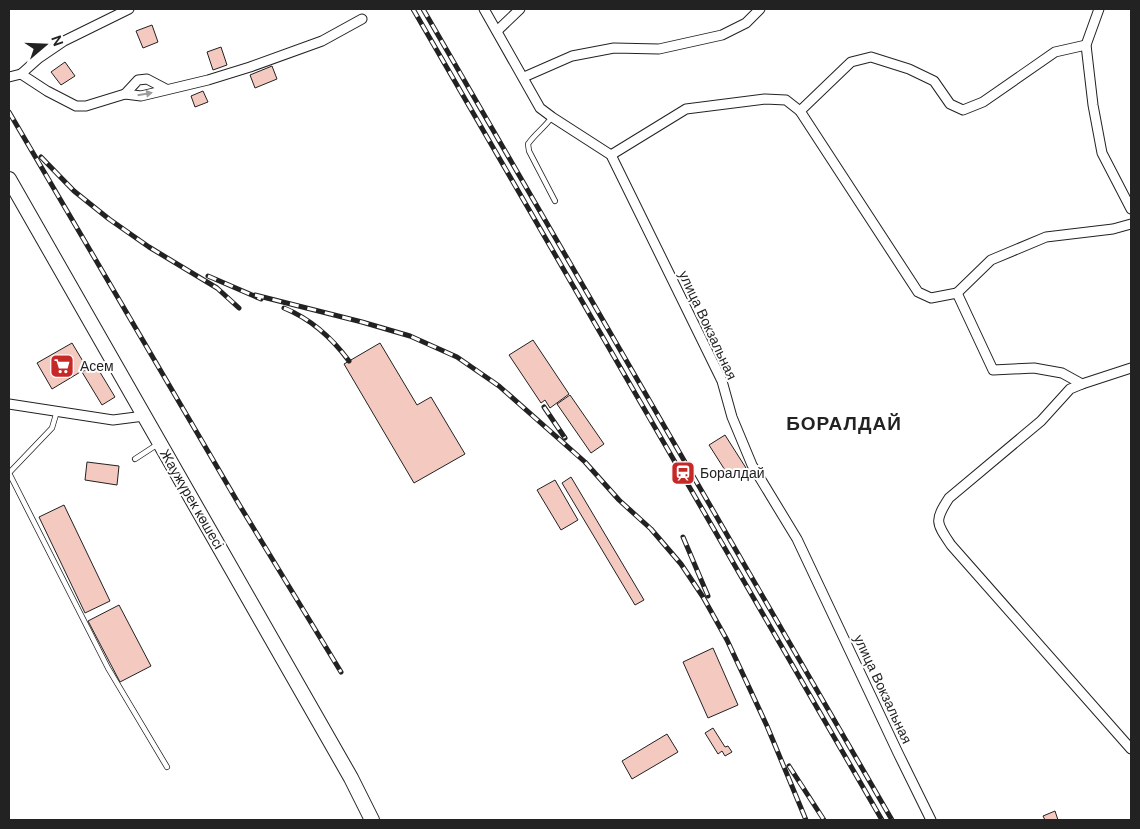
<svg xmlns="http://www.w3.org/2000/svg" width="1140" height="829" viewBox="0 0 1140 829" font-family="'DM Sans',sans-serif">
	<style>
		.building { fill: #f3c9c0; stroke: #222 }
		.lines { fill: none; stroke-linecap: round; stroke-linejoin: round }
		.lane-casing { stroke: #222; stroke-width: 6 }
		.street-casing { stroke: #222; stroke-width: 11 }
		.primary-casing { stroke: #222; stroke-width: 16 }
		.lane { stroke: #fff; stroke-width: 4.5 }
		.street { stroke: #fff; stroke-width: 9 }
		.primary { stroke: #fff; stroke-width: 14 }
		.rail-casing { stroke: #222; stroke-width: 5 }
		.rail { stroke: #fff; stroke-width: 3; stroke-dasharray: 9; stroke-linecap: butt }
		.oneway { fill: #9c9c9c }
		.labels { text-anchor: middle; dominant-baseline: central; stroke-width: 4; stroke-linejoin: round; paint-order: stroke }
		.street-label { font-size: 14px; fill: #222; stroke: #fff }
		.poi-label { font-size: 14px; fill: #222; stroke: #fff; text-anchor: start }
		.district-label { font-size: 19px; font-weight: bold; letter-spacing: 1px; fill: #222; stroke: #fff }
	</style>
	<rect width="100%" height="100%" fill="#fff"/>
	<!-- building -->
	<g class="building">
		<path d="M152,25L158,42L143,48L136,31Z"/>
		<path d="M221,47L227,65L213,70L207,52Z"/>
		<path d="M65,62L75,76L61,85L51,72Z"/>
		<path d="M272,66L277,79L255,88L250,75Z"/>
		<path d="M203,91L208,102L195,107L191,96Z"/>
		<path d="M533,340L569,394L550,408L545,400L541,403L509,355Z"/>
		<path d="M72,343L87,368L52,389L37,363Z"/>
		<path d="M380,343L417,405L431,397L465,454L414,483L344,364Z"/>
		<path d="M95,364L115,397L102,405L82,372Z"/>
		<path d="M570,395L604,444L591,453L557,404Z"/>
		<path d="M725,435L746,468L730,478L709,445Z"/>
		<path d="M87,462L119,466L117,485L85,480Z"/>
		<path d="M571,477L644,600L635,605L562,483Z"/>
		<path d="M555,480L578,520L561,530L537,490Z"/>
		<path d="M64,505L110,601L85,613L39,517Z"/>
		<path d="M119,605L151,666L120,682L88,621Z"/>
		<path d="M713,648L738,705L708,718L683,662Z"/>
		<path d="M713,728L725,747L728,746L732,752L725,756L722,751L718,754L705,733Z"/>
		<path d="M667,734L678,752L632,779L622,761Z"/>
		<path d="M1055,811L1058,820H1045L1043,816Z"/>
	</g>
	<g class="lines">
		<!-- lane casing -->
		<g class="lane-casing">
			<g id="lane">
				<path d="M552,117C544,128 535,134 528,144L529,151L555,201"/>
				<path d="M135,459L158,444"/>
				<path d="M9,473L108,668L167,767"/>
				<path d="M9,473L52,428L57,411"/>
			</g>
		</g>
		<!-- street casing -->
		<g class="street-casing">
			<g id="street">
				<path d="M484,9L540,108L552,117L611,155L722,381L732,417L752,465L797,539L898,753L931,820"/>
				<path d="M1099,9L1086,45L1093,105L1102,153L1131,209"/>
				<path d="M497,31L520,9"/>
				<path d="M21,74L47,91L76,106H86L125,94L141,96L208,80L250,67L322,41L362,19"/>
				<path d="M9,77L21,74L39,58L64,41L129,9"/>
				<path d="M524,77L572,56L614,48L659,49L722,35L746,23L760,9"/>
				<path d="M125,94L138,80L147,79L166,89"/>
				<path d="M800,111L851,62L871,57L909,69L934,81L950,104L963,110L983,102L1055,52L1086,45"/>
				<path d="M611,155L686,109L765,99L786,100L800,111L918,292L931,298L957,293L993,370L1034,368L1062,373L1082,384"/>
				<path d="M957,293L991,260L1046,237L1113,229L1131,224"/>
				<path d="M1131,368L1082,384L1070,389L1041,421L949,498C934,521 936,523 951,545L1131,749"/>
				<path d="M9,404L113,420L144,416"/>
			</g>
		</g>
		<!-- primary casing -->
		<g class="primary-casing">
			<path id="primary" d="M9,179L351,778L372,820"/>
		</g>
		<!-- lane -->
		<use href="#lane" class="lane"/>
		<!-- street -->
		<use href="#street" class="street"/>
		<!-- primary -->
		<use href="#primary" class="primary"/>
		<!-- rail casing -->
		<g class="rail-casing">
			<g id="rail">
				<path d="M413,9L882,820"/>
				<path d="M423,9L892,820"/>
				<path d="M9,112L240,506L341,672"/>
				<path d="M41,157L74,191L109,219L149,247L217,288L239,308"/>
				<path d="M208,276L261,299"/>
				<path d="M255,295L362,322L410,336L457,357L499,386L585,462L619,500L651,529L681,564L703,597L727,640L767,726L806,820"/>
				<path d="M284,308C311,319 332,338 349,361"/>
				<path d="M544,407L565,438"/>
				<path d="M683,537L708,596"/>
				<path d="M789,766L824,820"/>
			</g>
		</g>
		<!-- rail -->
		<use href="#rail" class="rail"/>
	</g>
	<!-- one-way arrows -->
	<defs><path id="oneway-solid" d="M-6-.8H1V-3.2L6.5 0L1 3.2V.8H-6Z" transform="scale(1.25)"/></defs>
	<use class="oneway" href="#oneway-solid" transform="translate(145 94) rotate(-10)"/>
	<!-- icons -->
	<defs>
		<g id="supermarket-square" transform="scale(1.25)"><rect x="-9" y="-9" width="18" height="18" rx="4" fill="#c62828" stroke="#fff"/><path d="M-6-5.5h2.5l.6 2H6L4.5 2H-2.5L-4.4-4H-6ZM-1.5 3.2a1.3 1.3 0 1 0 .1 0ZM3 3.2a1.3 1.3 0 1 0 .1 0Z" fill="#fff"/></g>
		<g id="station-square" transform="scale(1.25)"><rect x="-9" y="-9" width="18" height="18" rx="4" fill="#c62828" stroke="#fff"/><path d="M-3-6H3Q5-6 5-4V2Q5 4 3 4L4.5 6H3L1.5 4h-3L-3 6H-4.5L-3 4Q-5 4-5 2V-4Q-5-6-3-6ZM-3.5-4v3h7v-3ZM-3.5 1v1.5H-2V1ZM2 1v1.5H3.5V1Z" fill="#fff"/></g>
	</defs>
	<g fill-rule="evenodd">
		<use href="#supermarket-square" x="62" y="366"/>
		<use href="#station-square" x="683" y="473"/>
	</g>
	<g class="labels">
		<!-- street labels -->
		<g class="street-label">
			<text transform="translate(708 325) rotate(65)">улица Вокзальная</text>
			<text transform="translate(192 499) rotate(60)">Жаужүрек көшесі</text>
			<text transform="translate(883 689) rotate(65)">улица Вокзальная</text>
		</g>
		<!-- poi labels -->
		<g class="poi-label">
			<text x="80" y="366">Асем</text>
			<text x="700" y="473">Боралдай</text>
		</g>
		<!-- district labels -->
		<g class="district-label">
			<text x="844" y="423">БОРАЛДАЙ</text>
		</g>
	</g>
	<!-- border -->
	<rect width="1140" height="829" fill="none" stroke="#222222" stroke-width="20"/>
	<!-- north arrow -->
	<g transform="translate(45 45) rotate(71)" stroke="#ffffff" stroke-width="4" paint-order="stroke">
	<path d="M0-4L9 19L0 12L-9 19Z" fill="#222222"/>
	<text y="-8" font-size="14" font-weight="bold" text-anchor="middle" fill="#222222">N</text>
	</g>
</svg>
